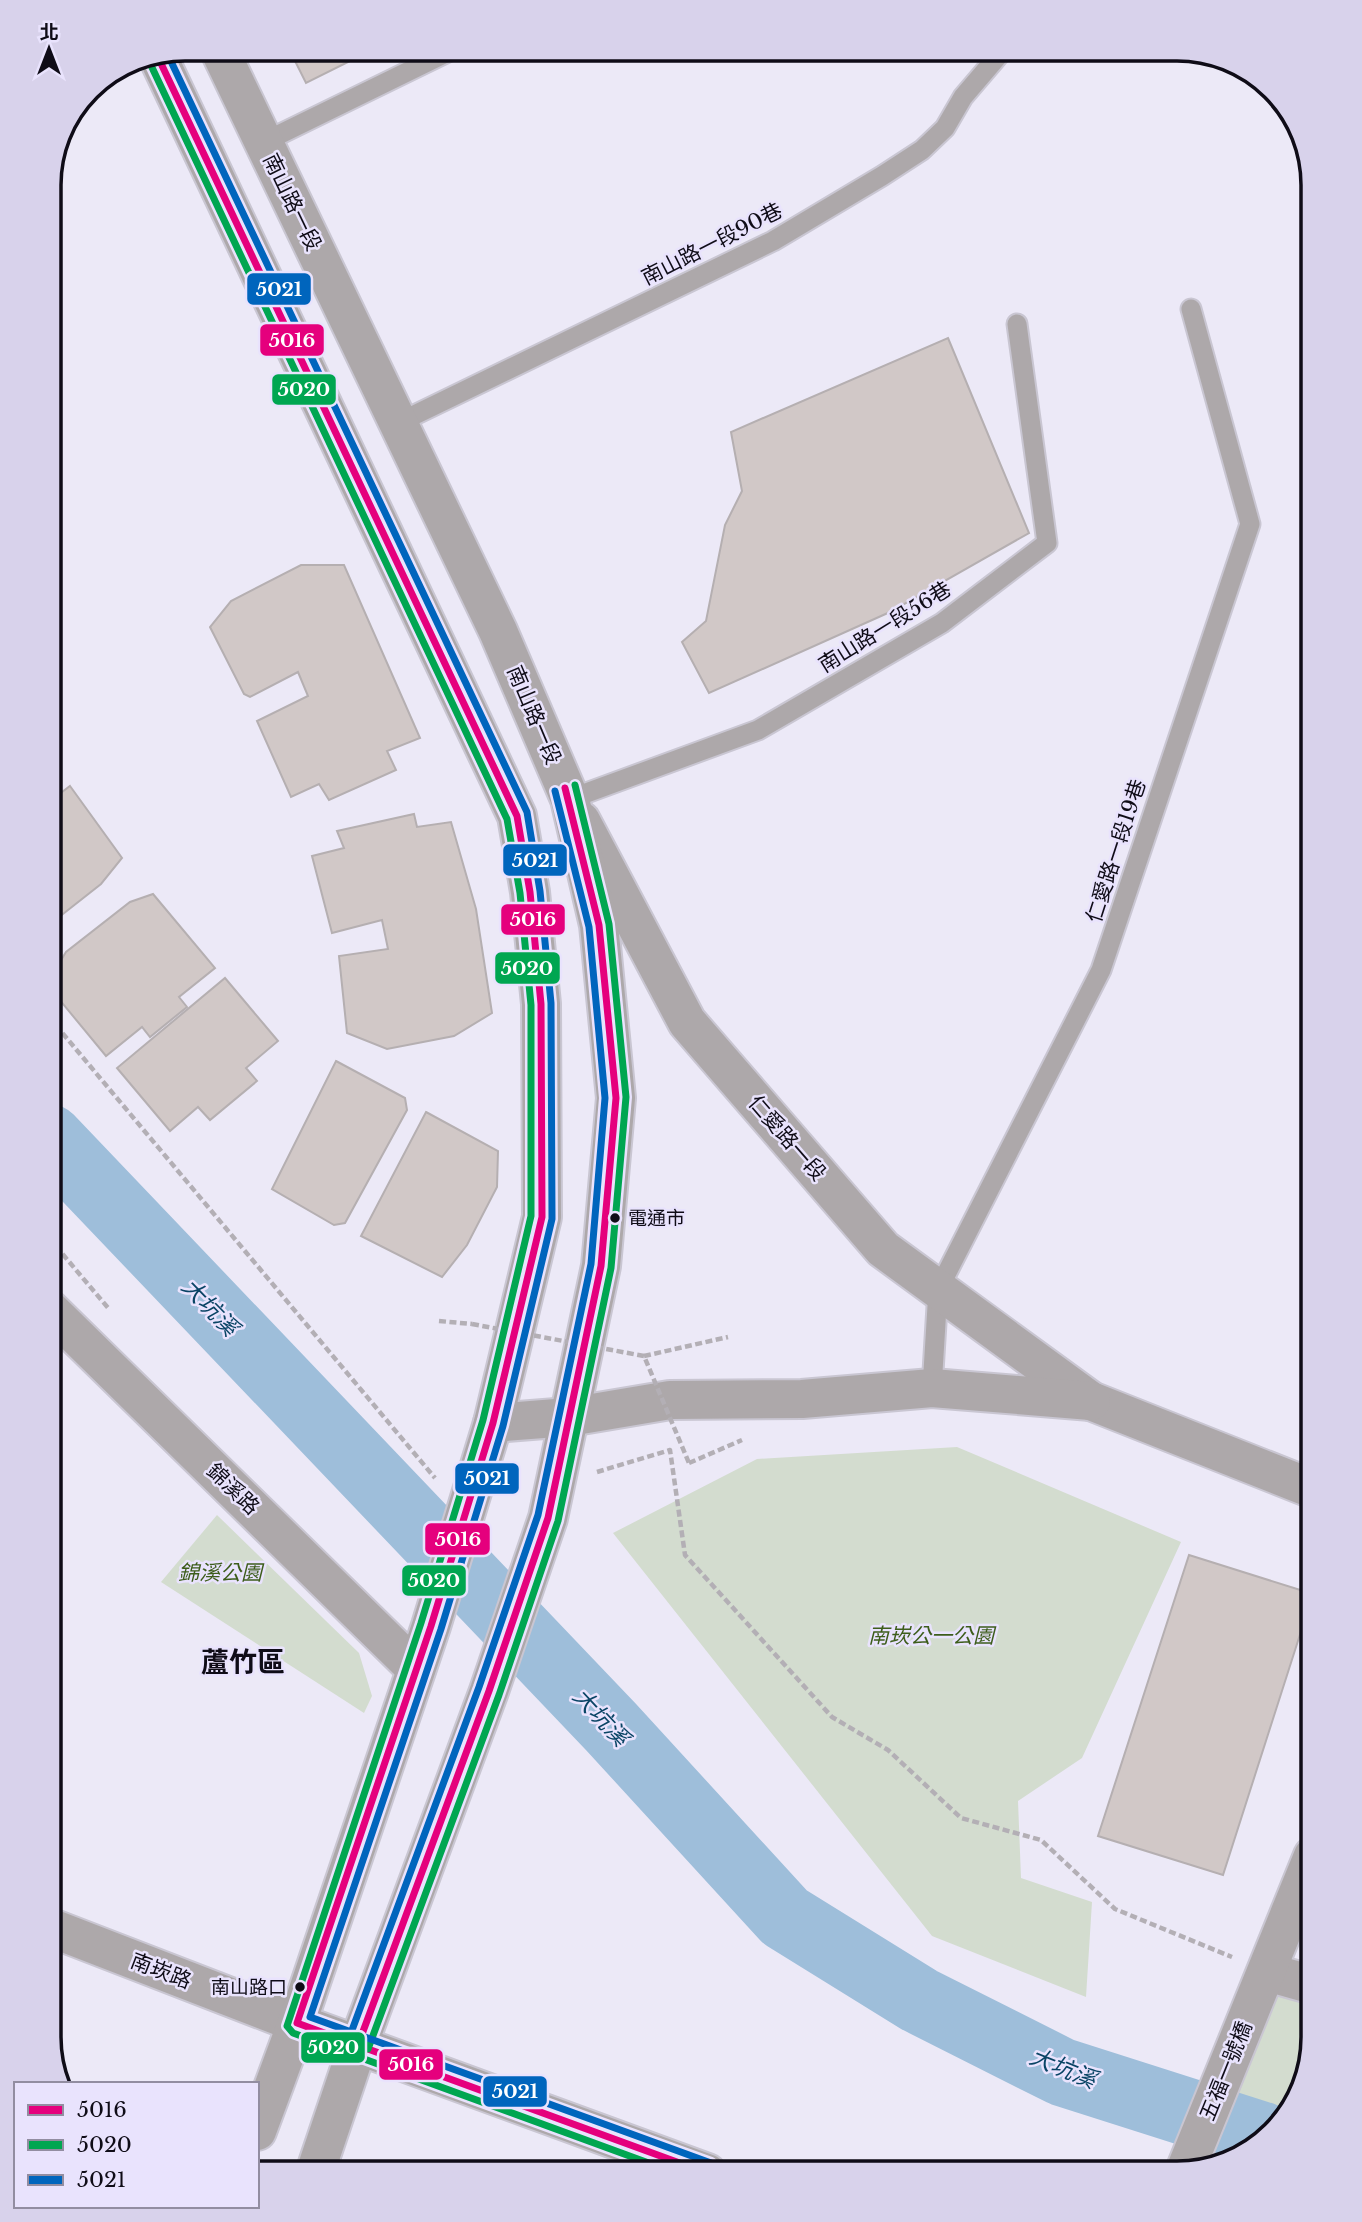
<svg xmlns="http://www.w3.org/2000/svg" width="1362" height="2222" viewBox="0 0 1362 2222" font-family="'Libre Baskerville','Noto Sans TC',serif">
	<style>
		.green { fill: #d3dccf }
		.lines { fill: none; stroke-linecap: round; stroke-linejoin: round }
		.stream { stroke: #9ebeda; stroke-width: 10 }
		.river { stroke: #9ebeda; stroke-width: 68 }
		.building { fill: #d1c8c7; stroke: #b5afb1; stroke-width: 2 }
		.service-casing { stroke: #c9c6d2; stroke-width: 23 }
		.minor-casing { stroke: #c9c6d2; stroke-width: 42 }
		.tertiary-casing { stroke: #c9c6d2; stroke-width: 42 }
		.path { stroke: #b3afb5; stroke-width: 4.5; stroke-dasharray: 7 3.5; stroke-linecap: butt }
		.service { stroke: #ada8aa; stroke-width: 19 }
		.minor { stroke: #ada8aa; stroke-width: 38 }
		.tertiary { stroke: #ada8aa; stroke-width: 38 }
		.path-bridge { stroke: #b3afb5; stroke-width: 4.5; stroke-dasharray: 7 3.5; stroke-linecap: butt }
		.bus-1-casing { stroke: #e9e3fd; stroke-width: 12 }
		.bus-2-casing { stroke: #e9e3fd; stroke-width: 12 }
		.bus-3-casing { stroke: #e9e3fd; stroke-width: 12 }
		.bus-1 { stroke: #e5007d; stroke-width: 7 }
		.bus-2 { stroke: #00a651; stroke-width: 7 }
		.bus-3 { stroke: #0065bd; stroke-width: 7 }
		.bus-dot { fill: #0f0c17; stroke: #e9e3fd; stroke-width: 2.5 }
		.labels { text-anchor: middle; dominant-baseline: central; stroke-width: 5; stroke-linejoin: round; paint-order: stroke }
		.bus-label { font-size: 19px; fill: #0f0c17; stroke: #e9e3fd; text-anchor: start }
		.street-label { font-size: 21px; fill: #0f0c17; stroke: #e9e3fd }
		.park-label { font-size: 21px; font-style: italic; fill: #3d5d1b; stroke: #e9e3fd }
		.water-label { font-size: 23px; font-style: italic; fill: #094465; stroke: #e9e3fd }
		.district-label { font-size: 28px; font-weight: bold; fill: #0f0c17; stroke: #e9e3fd }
		.rim { fill: none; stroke: #0f0c17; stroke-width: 3.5 }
		.line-badge { stroke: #e9e3fd; stroke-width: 2.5 }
		.badge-label { font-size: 19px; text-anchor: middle; font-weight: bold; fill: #fff }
	</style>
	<rect width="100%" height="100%" fill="#ece9f7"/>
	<!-- green -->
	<g class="green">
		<path d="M957,1447L1181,1542L1082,1758L1018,1801L1021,1878L1092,1902L1086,1997L932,1936L613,1533L757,1459Z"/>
		<path d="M217,1515L359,1653L372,1696L364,1713L161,1582Z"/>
		<path d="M1267,1972L1313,1985V2037L1290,2112L1266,2134L1205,2117Z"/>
	</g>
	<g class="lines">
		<!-- stream -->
		<path class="stream" d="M1258,2134L1260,2139"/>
		<!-- river -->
		<path class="river" d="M49,1138L611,1727L785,1917L919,2000L1062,2072L1263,2136"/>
	</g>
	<!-- building -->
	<g class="building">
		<path d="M289,49H374L306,83Z"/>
		<path d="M948,338L1029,533L890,612L709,693L682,642L706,621L725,525L742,491L731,432Z"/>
		<path d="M301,565H344L420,738L387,751L396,770L329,800L319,784L291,797L257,721L308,696L298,672L250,697L244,694L210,627L231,601Z"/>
		<path d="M70,786L122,858L101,884L49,925V802Z"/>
		<path d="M414,814L417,827L451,822L476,909L492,1013L454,1036L387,1049L347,1033L339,956L388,949L382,920L332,933L312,856L344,848L337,831Z"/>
		<path d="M153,894L215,968L179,997L187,1007L150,1037L142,1027L106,1056L49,987V980L66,952L130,902Z"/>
		<path d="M225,978L278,1041L246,1068L257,1081L210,1120L198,1107L170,1131L117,1068Z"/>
		<path d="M336,1061L405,1098L407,1110L345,1223L334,1225L272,1189Z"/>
		<path d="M426,1112L498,1151L497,1187L467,1245L442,1277L361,1236Z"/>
		<path d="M1189,1555L1313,1594L1223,1875L1098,1836Z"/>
	</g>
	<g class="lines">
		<!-- service casing -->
		<g class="service-casing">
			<g id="service">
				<path d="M264,142L454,49"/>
				<path d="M398,423L773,241L882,176L922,150L945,128L963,97L1004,49"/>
				<path d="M570,799L758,730L942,623L1047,543L1017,324"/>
				<path d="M932,1388L938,1290L1101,970L1250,524L1191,309"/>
			</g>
		</g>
		<!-- minor casing -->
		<g class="minor-casing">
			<g id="minor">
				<path d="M581,821L687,1022L883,1249L1091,1401L1313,1489"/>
				<path d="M49,1309L416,1669"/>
				<path d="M493,1423L569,1417L670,1400L802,1399L932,1388L1091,1401"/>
				<path d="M49,1927L297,2023L707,2173"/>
				<path d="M1267,1972L1313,1985"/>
				<path d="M1185,2171L1313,1856"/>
			</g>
		</g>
		<!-- tertiary casing -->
		<g class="tertiary-casing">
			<g id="tertiary">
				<path d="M219,49L498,631L570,799L599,925L616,1098L601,1266L548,1518L489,1691L358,2045L315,2173"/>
				<path d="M157,55L517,816L530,892L541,1004L542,1217L493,1423L431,1626L297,2023L257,2131"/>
			</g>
		</g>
		<!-- path -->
		<g class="path">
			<path d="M49,1017L435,1478"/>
			<path d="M49,1238L109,1309"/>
			<path d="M439,1321L472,1324"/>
			<path d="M644,1356L728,1337"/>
			<path d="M689,1463L742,1440"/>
			<path d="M597,1472L670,1450L685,1555L832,1717L888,1750L961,1818L1041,1840L1115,1909L1232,1957"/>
		</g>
		<!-- service -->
		<use href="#service" class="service"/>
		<!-- minor -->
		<use href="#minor" class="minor"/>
		<!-- tertiary -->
		<use href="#tertiary" class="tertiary"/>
		<!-- path-bridge -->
		<path class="path-bridge" d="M472,1324L644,1356L689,1463"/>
		<!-- bus-1 casing -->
		<g class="bus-1-casing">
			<g id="bus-1">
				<path d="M157,55L517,816L530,892L541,1004L542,1217L493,1423L431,1626L297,2023L707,2173"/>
				<path d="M358,2045L489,1691L548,1518L601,1266L616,1098L599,925L565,788"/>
			</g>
		</g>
		<!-- bus-2 casing -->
		<g class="bus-2-casing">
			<g id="bus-2">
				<path d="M148,59L507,819L520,893L531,1005V1216L483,1420L421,1623L287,2026L293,2033L676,2173"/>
				<path d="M368,2049L499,1695L558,1521L611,1268L626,1097L609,924L575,785"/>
			</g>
		</g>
		<!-- bus-3 casing -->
		<g class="bus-3-casing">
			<g id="bus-3">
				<path d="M167,53L527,812L540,891L551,1003L552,1219L503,1426L441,1629L310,2017L711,2163"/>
				<path d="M348,2041L479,1687L538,1515L591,1264L605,1098L589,927L555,791"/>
			</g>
		</g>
		<!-- bus-1 -->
		<use href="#bus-1" class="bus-1"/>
		<!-- bus-2 -->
		<use href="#bus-2" class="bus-2"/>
		<!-- bus-3 -->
		<use href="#bus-3" class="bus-3"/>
	</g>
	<!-- markers -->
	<g class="bus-dot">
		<circle cx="615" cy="1218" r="6"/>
		<circle cx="300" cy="1987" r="6"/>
	</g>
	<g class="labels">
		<!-- bus labels -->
		<g class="bus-label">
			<text x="628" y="1218">電通市</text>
			<text x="287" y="1987" text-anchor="end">南山路口</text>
		</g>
		<!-- street labels -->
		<g class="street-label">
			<text transform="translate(292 202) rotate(64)">南山路一段</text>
			<text transform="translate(712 244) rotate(-27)">南山路一段90巷</text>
			<text transform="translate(885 627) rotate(-32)">南山路一段56巷</text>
			<text transform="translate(534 715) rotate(67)">南山路一段</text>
			<text transform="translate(1116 851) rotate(-72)">仁愛路一段19巷</text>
			<text transform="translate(787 1138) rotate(49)">仁愛路一段</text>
			<text transform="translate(233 1489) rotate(44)">錦溪路</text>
			<text transform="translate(161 1971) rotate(21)">南崁路</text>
			<text transform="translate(1226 2071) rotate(-68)">五福一號橋</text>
		</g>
		<!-- park labels -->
		<g class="park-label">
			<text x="220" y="1573">錦溪公園</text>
			<text x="931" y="1636">南崁公一公園</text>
		</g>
		<!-- water labels -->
		<g class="water-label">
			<text transform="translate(210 1307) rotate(46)">大坑溪</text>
			<text transform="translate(601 1717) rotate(47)">大坑溪</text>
			<text transform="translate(1063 2068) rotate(22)">大坑溪</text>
		</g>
		<!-- district labels -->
		<g class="district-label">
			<text x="243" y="1662">蘆竹區</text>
		</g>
	</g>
	<!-- crop -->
	<path d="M0 0H1362V2222H0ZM185 61H1177A124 124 0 0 1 1301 185V2037A124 124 0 0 1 1177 2161H185A124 124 0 0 1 61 2037V185A124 124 0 0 1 185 61Z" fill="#d8d2eb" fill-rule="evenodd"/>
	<path class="rim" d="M185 61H1177A124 124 0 0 1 1301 185V2037A124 124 0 0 1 1177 2161H185A124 124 0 0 1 61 2037V185A124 124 0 0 1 185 61Z"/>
	<g class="line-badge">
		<rect x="246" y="272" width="66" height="34" rx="7" fill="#0065bd"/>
		<rect x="259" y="323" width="66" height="34" rx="7" fill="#e5007d"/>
		<rect x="271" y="373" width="66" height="33" rx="7" fill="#00a651"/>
		<rect x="502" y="843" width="66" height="34" rx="7" fill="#0065bd"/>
		<rect x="500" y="903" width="66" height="33" rx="7" fill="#e5007d"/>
		<rect x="494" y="951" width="67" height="34" rx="7" fill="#00a651"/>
		<rect x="454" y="1462" width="66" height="33" rx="7" fill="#0065bd"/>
		<rect x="424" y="1522" width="67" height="34" rx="7" fill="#e5007d"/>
		<rect x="401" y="1564" width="66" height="33" rx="7" fill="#00a651"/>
		<rect x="300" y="2031" width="66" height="33" rx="7" fill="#00a651"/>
		<rect x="378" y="2048" width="66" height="33" rx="7" fill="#e5007d"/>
		<rect x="482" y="2075" width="66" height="33" rx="7" fill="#0065bd"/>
	</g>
	<g class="badge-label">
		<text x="279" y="296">5021</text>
		<text x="292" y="347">5016</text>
		<text x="304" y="396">5020</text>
		<text x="535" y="867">5021</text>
		<text x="533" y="926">5016</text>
		<text x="527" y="975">5020</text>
		<text x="487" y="1485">5021</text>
		<text x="458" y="1546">5016</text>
		<text x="434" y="1587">5020</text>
		<text x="333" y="2054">5020</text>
		<text x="411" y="2071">5016</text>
		<text x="515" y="2098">5021</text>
	</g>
	<!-- legend -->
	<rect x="14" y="2082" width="245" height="126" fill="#e9e3fd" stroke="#928da1" stroke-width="2"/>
	<rect x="28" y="2105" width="35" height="10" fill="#e5007d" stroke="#928da1" stroke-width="2"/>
	<text x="77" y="2117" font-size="21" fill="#0f0c17">5016</text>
	<rect x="28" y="2140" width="35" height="10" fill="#00a651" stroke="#928da1" stroke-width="2"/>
	<text x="77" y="2152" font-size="21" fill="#0f0c17">5020</text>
	<rect x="28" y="2175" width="35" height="10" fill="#0065bd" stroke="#928da1" stroke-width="2"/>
	<text x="77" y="2187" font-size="21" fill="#0f0c17">5021</text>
	<!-- north arrow -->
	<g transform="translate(49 49)" stroke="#e9e3fd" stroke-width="5" paint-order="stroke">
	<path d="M0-5L12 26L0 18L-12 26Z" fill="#0f0c17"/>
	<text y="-10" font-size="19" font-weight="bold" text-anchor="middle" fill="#0f0c17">北</text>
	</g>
</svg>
